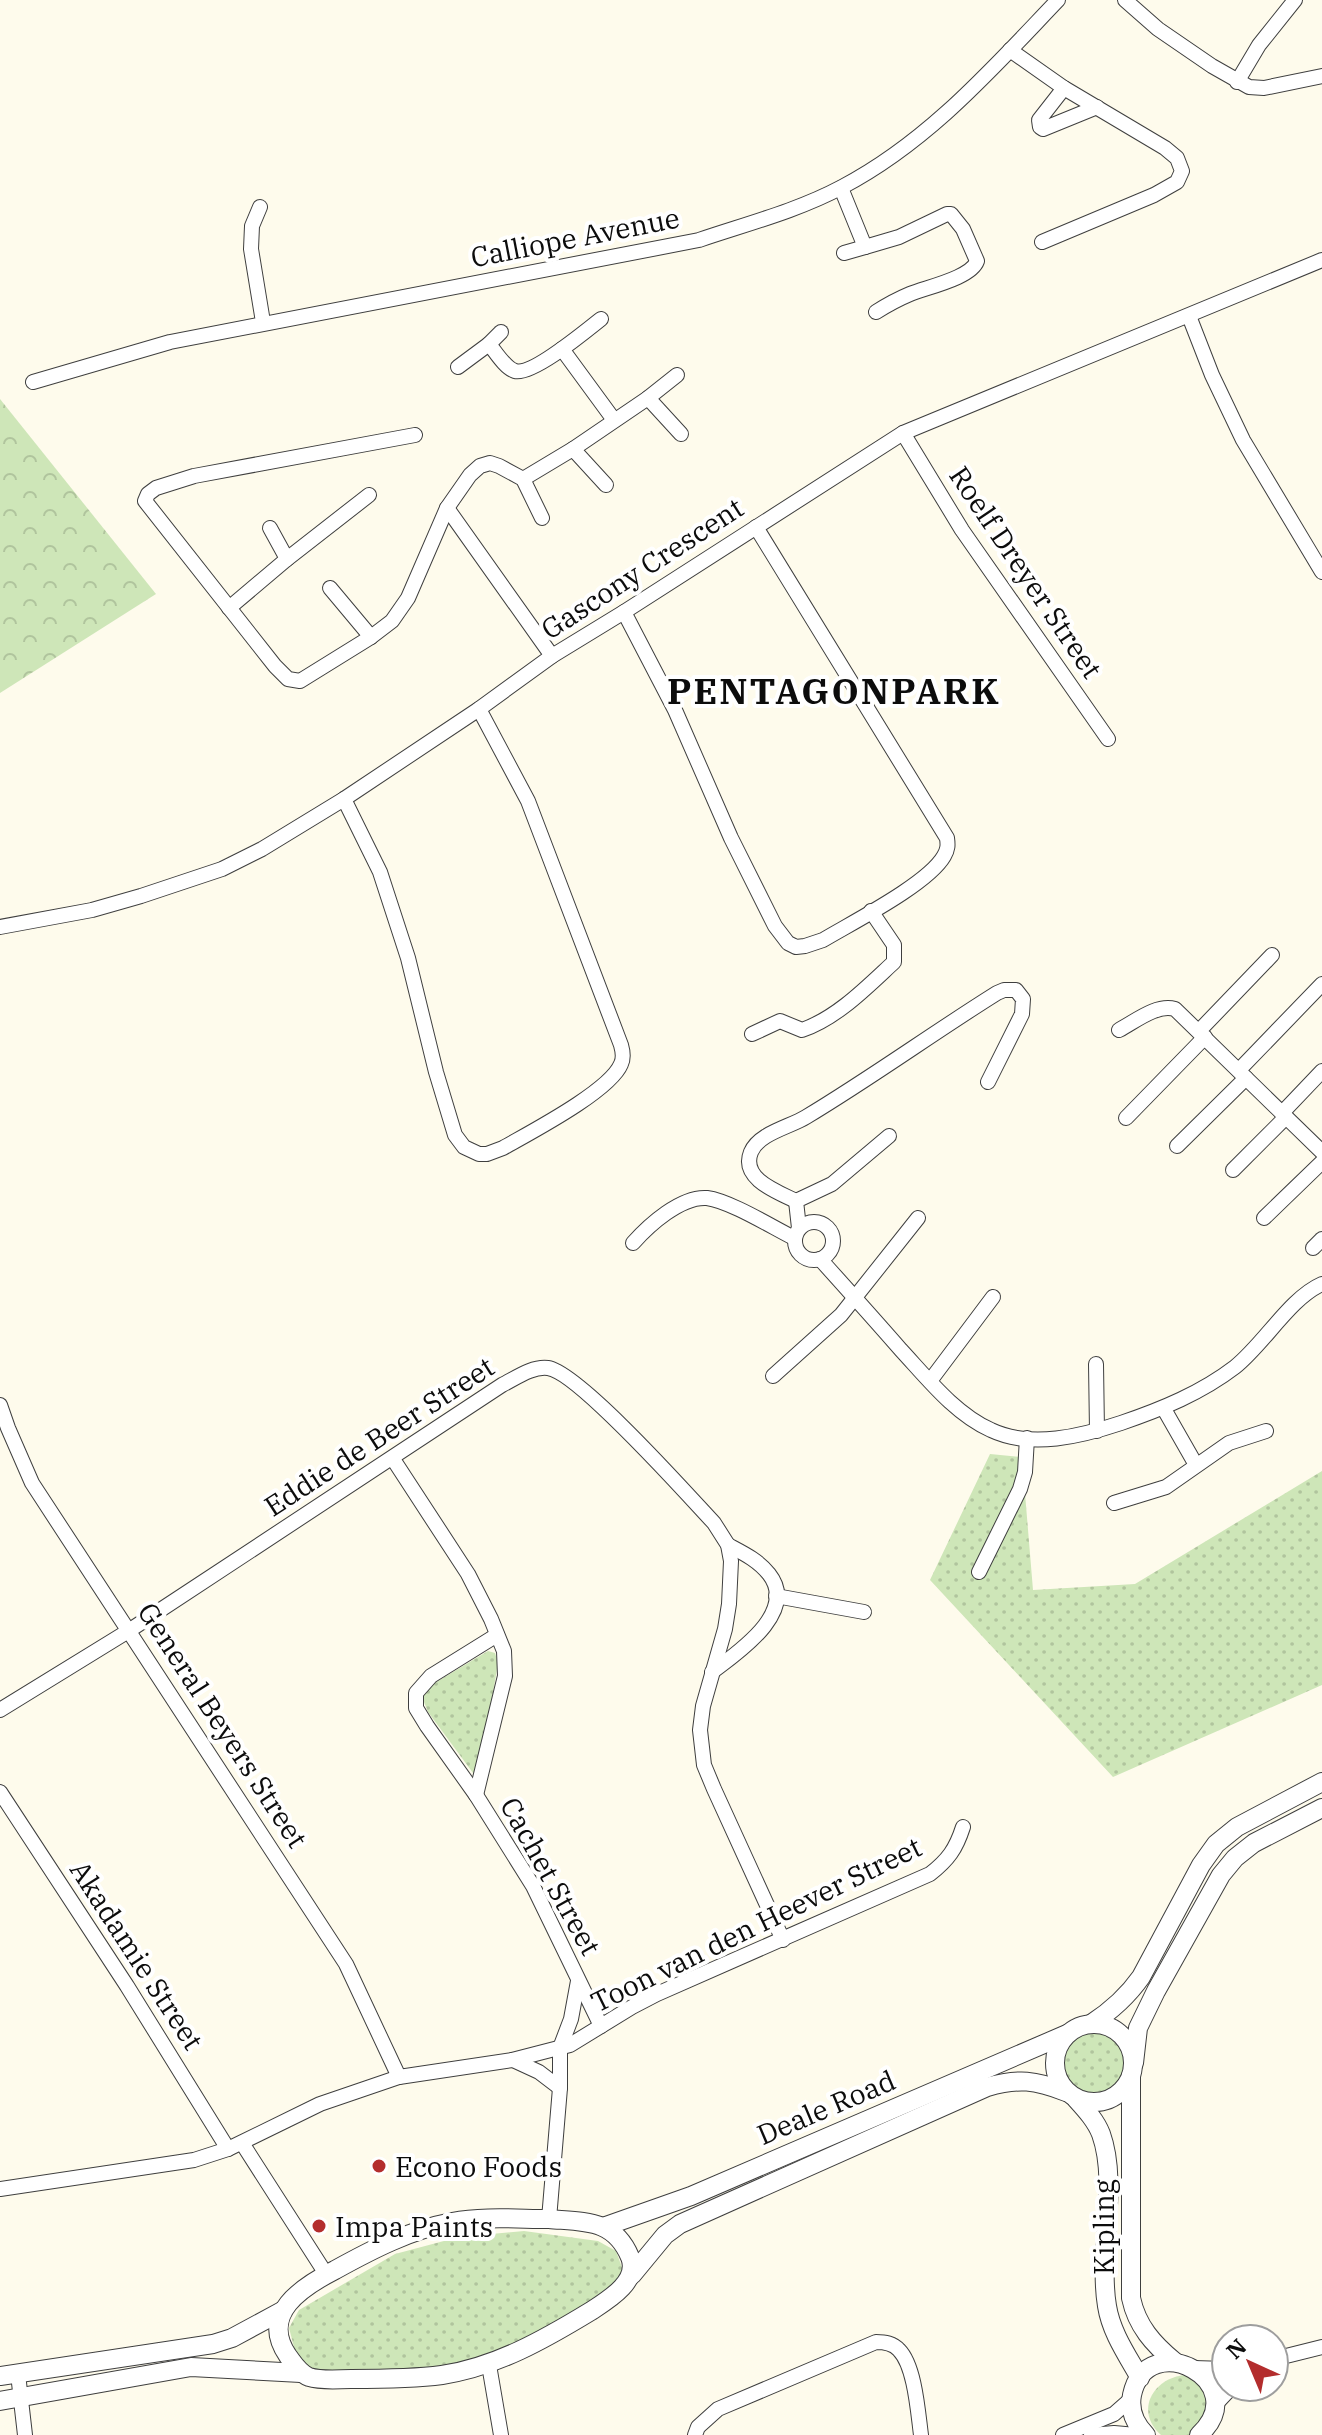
<svg xmlns="http://www.w3.org/2000/svg" width="1322" height="2435" viewBox="0 0 1322 2435" font-family="'IBM Plex Serif',serif">
	<style>
		.grass { fill: url(#grass-dots) }
		.park { fill: url(#park-crowns) }
		.lines { fill: none; stroke-linecap: round; stroke-linejoin: round }
		.minor-casing { stroke: #3f3f3f; stroke-width: 16 }
		.tertiary-casing { stroke: #3f3f3f; stroke-width: 20 }
		.minor { stroke: #fff; stroke-width: 14 }
		.tertiary { stroke: #fff; stroke-width: 18 }
		.poi-dot { fill: #b32d2d; stroke: #fff; stroke-width: 3 }
		.labels { text-anchor: middle; dominant-baseline: central; stroke-width: 8; stroke-linejoin: round; paint-order: stroke }
		.street-label { font-size: 28px; fill: #0c0c0c; stroke: #fff }
		.poi-label { font-size: 28px; fill: #0c0c0c; stroke: #fff; text-anchor: start }
		.district-label { font-size: 36px; font-weight: bold; letter-spacing: 2px; fill: #0c0c0c; stroke: #fff }
	</style>
	<defs>
		<pattern id="grass-dots" width="8" height="8" patternUnits="userSpaceOnUse" patternTransform="scale(2)"><rect width="8" height="8" fill="#cee6b8"/><path d="M2 2h.1M6 6h.1" fill="none" stroke="#b0c49d" stroke-width="1.8" stroke-linecap="round"/></pattern>
		<pattern id="park-crowns" width="20" height="18" patternUnits="userSpaceOnUse" patternTransform="scale(2)"><rect width="20" height="18" fill="#cee6b8"/><path d="M2 6a3 3 0 1 1 6 0M12 15a3 3 0 1 1 6 0" fill="none" stroke="#b0c49d"/></pattern>
	</defs>
	<rect width="100%" height="100%" fill="#fefbec"/>
	<!-- grass -->
	<g class="grass">
		<path d="M990,1454L1022,1457L1033,1590L1135,1584L1322,1471V1685L1113,1777L930,1580Z"/>
		<path d="M488,1651L495,1653L498,1663L480,1771L473,1773L428,1712L422,1697L428,1687Z"/>
		<path d="M1099,2030C1112,2034 1119,2040 1128,2050C1124,2125 1044,2088 1068,2047C1075,2035 1085,2031 1099,2030Z"/>
		<path d="M524,2231L598,2241L616,2251L624,2273L612,2296L463,2369L328,2376L306,2368L294,2347L289,2328L299,2310L395,2254L459,2237Z"/>
		<path d="M1185,2375L1196,2378L1212,2395L1202,2435H1161C1134,2411 1153,2378 1185,2375Z"/>
	</g>
	<!-- park -->
	<path class="park" d="M0,399L156,594L0,693Z"/>
	<g class="lines">
		<!-- minor casing -->
		<g class="minor-casing">
			<g id="minor">
				<path d="M1125,0L1158,29L1212,66L1249,87L1264,88L1322,76"/>
				<path d="M1010,50L1064,88L1165,148L1177,158L1182,171L1177,182L1154,195L1042,242"/>
				<path d="M1237,82L1259,45L1295,0"/>
				<path d="M1064,88L1039,120L1040,127L1043,129L1097,107"/>
				<path d="M841,188L865,247L844,253"/>
				<path d="M260,207L252,226L251,249L263,322"/>
				<path d="M865,247L899,237L947,214H951L963,229L977,261C971,278 927,287 910,294C898,299 887,305 876,312"/>
				<path d="M1189,316L1212,375L1243,440L1322,572"/>
				<path d="M489,344L501,332"/>
				<path d="M562,349L614,420"/>
				<path d="M458,367L489,344C495,351 505,368 515,371C532,376 587,330 601,319"/>
				<path d="M33,382L170,342L699,240C746,224 797,211 842,187C928,142 992,69 1058,0"/>
				<path d="M648,398L681,434"/>
				<path d="M903,433L962,530L1108,739"/>
				<path d="M415,435L194,476L156,488L148,494L145,501L275,666L288,679L300,681L371,637L392,621L408,598L447,508L470,475L480,466L490,463L499,466L523,479L542,518"/>
				<path d="M573,449L648,398L677,375"/>
				<path d="M523,479L573,449L606,485"/>
				<path d="M447,508L552,656"/>
				<path d="M270,528L287,559"/>
				<path d="M330,588L371,637"/>
				<path d="M229,608L287,559L369,495"/>
				<path d="M624,612L675,710L731,838L775,926L788,943L796,947L805,946L823,940C853,922 928,884 944,856C948,849 948,845 947,838L756,527"/>
				<path d="M344,799L380,872L408,958L436,1072L455,1135L464,1147L479,1154H487L503,1148C531,1132 610,1091 621,1064C624,1058 623,1052 621,1045L528,801L479,709"/>
				<path d="M0,927L92,910L141,896L222,869L262,849L344,799L479,709L552,656L624,612L903,433L1322,260"/>
				<path d="M1119,1030C1136,1021 1156,1004 1175,1009L1322,1152"/>
				<path d="M1199,1031L1272,955"/>
				<path d="M752,1034L780,1021L802,1030C837,1018 867,987 894,962V945L871,911"/>
				<path d="M1239,1070L1322,984"/>
				<path d="M1282,1113L1322,1071"/>
				<path d="M1126,1118L1205,1037"/>
				<path d="M1177,1146L1246,1078"/>
				<path d="M1233,1170L1286,1117"/>
				<path d="M796,1201C778,1192 740,1179 751,1152C759,1133 790,1127 806,1117C871,1078 933,1033 997,993L1004,990H1016L1023,999L1022,1014L988,1082"/>
				<path d="M1264,1218L1322,1162"/>
				<circle cx="814" cy="1241" r="19"/>
				<path d="M799,1228L796,1201L832,1184L889,1136"/>
				<path d="M633,1243C649,1225 681,1196 707,1198C730,1201 772,1227 794,1238"/>
				<path d="M1313,1248L1322,1239"/>
				<path d="M820,1259C847,1289 874,1319 901,1350C927,1378 955,1414 991,1430C1031,1449 1082,1436 1121,1423C1162,1409 1201,1393 1235,1367C1264,1344 1290,1298 1322,1284"/>
				<path d="M1096,1364L1097,1431"/>
				<path d="M773,1376L841,1315L918,1218"/>
				<path d="M930,1381L993,1297"/>
				<path d="M0,1405L8,1428L32,1483L346,1964L399,2077"/>
				<path d="M1164,1409L1196,1465"/>
				<path d="M393,1459L468,1574L491,1619L504,1651L505,1676L476,1795"/>
				<path d="M1114,1503L1166,1487L1229,1443L1266,1431"/>
				<path d="M979,1572L1020,1489L1025,1472L1027,1438"/>
				<path d="M776,1596L864,1612"/>
				<path d="M497,1635L431,1676L416,1693V1708L427,1726L476,1795L533,1886L601,2026"/>
				<path d="M712,1672C737,1653 799,1612 769,1574C758,1560 743,1553 728,1545"/>
				<path d="M0,1710L130,1630L502,1385C516,1378 532,1366 548,1368C578,1372 688,1495 714,1523L728,1545L731,1561L729,1604L725,1629L703,1706L700,1730L704,1765L714,1789L783,1940"/>
				<path d="M0,1792L127,1986L228,2149"/>
				<path d="M513,2060L539,2072L560,2088"/>
				<path d="M242,2143L326,2274"/>
				<path d="M0,2189L194,2160L228,2149L320,2104L399,2077L512,2060L570,2045L632,2007L657,1994L930,1874C948,1860 956,1849 963,1827"/>
				<path d="M549,2219L560,2088V2048L571,2019L578,1981"/>
				<path d="M1274,2359L1322,2347"/>
				<path d="M489,2365L501,2435"/>
				<path d="M1194,2368L1226,2369"/>
				<path d="M18,2374L25,2435"/>
				<path d="M1214,2406L1232,2387"/>
				<path d="M695,2435L698,2427L718,2409L876,2342C885,2342 893,2343 899,2350C915,2366 918,2413 921,2435"/>
				<path d="M1063,2435L1114,2414L1131,2399"/>
				<path d="M1091,2435L1114,2433L1136,2435"/>
			</g>
		</g>
		<!-- tertiary casing -->
		<g class="tertiary-casing">
			<g id="tertiary">
				<circle cx="1094" cy="2063" r="39"/>
				<path d="M1091,2024C1111,2011 1127,1997 1141,1977L1201,1865L1216,1844L1237,1827L1322,1782"/>
				<path d="M1134,2063L1138,2028L1156,1991L1221,1875L1235,1858L1254,1843L1322,1808"/>
				<path d="M1131,2076V2298C1137,2326 1153,2344 1175,2362"/>
				<path d="M1076,2099C1086,2110 1096,2121 1101,2134C1119,2184 1098,2253 1107,2306C1111,2332 1127,2355 1140,2378"/>
				<path d="M549,2219C585,2222 614,2219 630,2257C640,2281 608,2300 591,2311C545,2339 496,2367 442,2375C412,2379 381,2379 351,2379C338,2379 322,2381 309,2377C299,2373 294,2364 288,2356C259,2314 302,2287 335,2270C373,2249 410,2230 452,2222C483,2216 518,2219 549,2219Z"/>
				<path d="M606,2226L691,2196L1067,2034"/>
				<path d="M632,2275L665,2235L680,2224L987,2087C1019,2078 1035,2080 1066,2092"/>
				<path d="M0,2376L213,2344L232,2338L282,2311"/>
				<path d="M0,2401L191,2367L301,2373"/>
				<path d="M1146,2435C1135,2424 1129,2411 1132,2395C1147,2325 1256,2382 1199,2435"/>
			</g>
		</g>
		<!-- minor -->
		<use href="#minor" class="minor"/>
		<!-- tertiary -->
		<use href="#tertiary" class="tertiary"/>
	</g>
	<!-- markers -->
	<g class="poi-dot">
		<circle cx="379" cy="2166" r="8"/>
		<circle cx="319" cy="2226" r="8"/>
	</g>
	<g class="labels">
		<!-- street labels -->
		<g class="street-label">
			<text transform="translate(575 237) rotate(-11)">Calliope Avenue</text>
			<text transform="translate(642 568) rotate(-33)">Gascony Crescent</text>
			<text transform="translate(1026 572) rotate(56)">Roelf Dreyer Street</text>
			<text transform="translate(379 1436) rotate(-33)">Eddie de Beer Street</text>
			<text transform="translate(223 1725) rotate(57)">General Beyers Street</text>
			<text transform="translate(551 1876) rotate(61)">Cachet Street</text>
			<text transform="translate(756 1924) rotate(-26)">Toon van den Heever Street</text>
			<text transform="translate(137 1955) rotate(57)">Akadamie Street</text>
			<text transform="translate(826 2107) rotate(-23)">Deale Road</text>
			<text transform="translate(1103 2227) rotate(-90)">Kipling</text>
		</g>
		<!-- poi labels -->
		<g class="poi-label">
			<text x="395" y="2166">Econo Foods</text>
			<text x="335" y="2226">Impa Paints</text>
		</g>
		<!-- district labels -->
		<g class="district-label">
			<text x="834" y="690">PENTAGONPARK</text>
		</g>
	</g>
	<!-- north arrow -->
	<g transform="translate(1250 2363) rotate(316)"><circle r="38" fill="#ffffff" stroke="#9e9e9e" stroke-width="2"/>
	<path d="M0-6L14 30L0 20L-14 30Z" fill="#b32d2d"/>
	<text y="-12" font-size="22" font-weight="bold" text-anchor="middle" fill="#0c0c0c">N</text>
	</g>
</svg>
